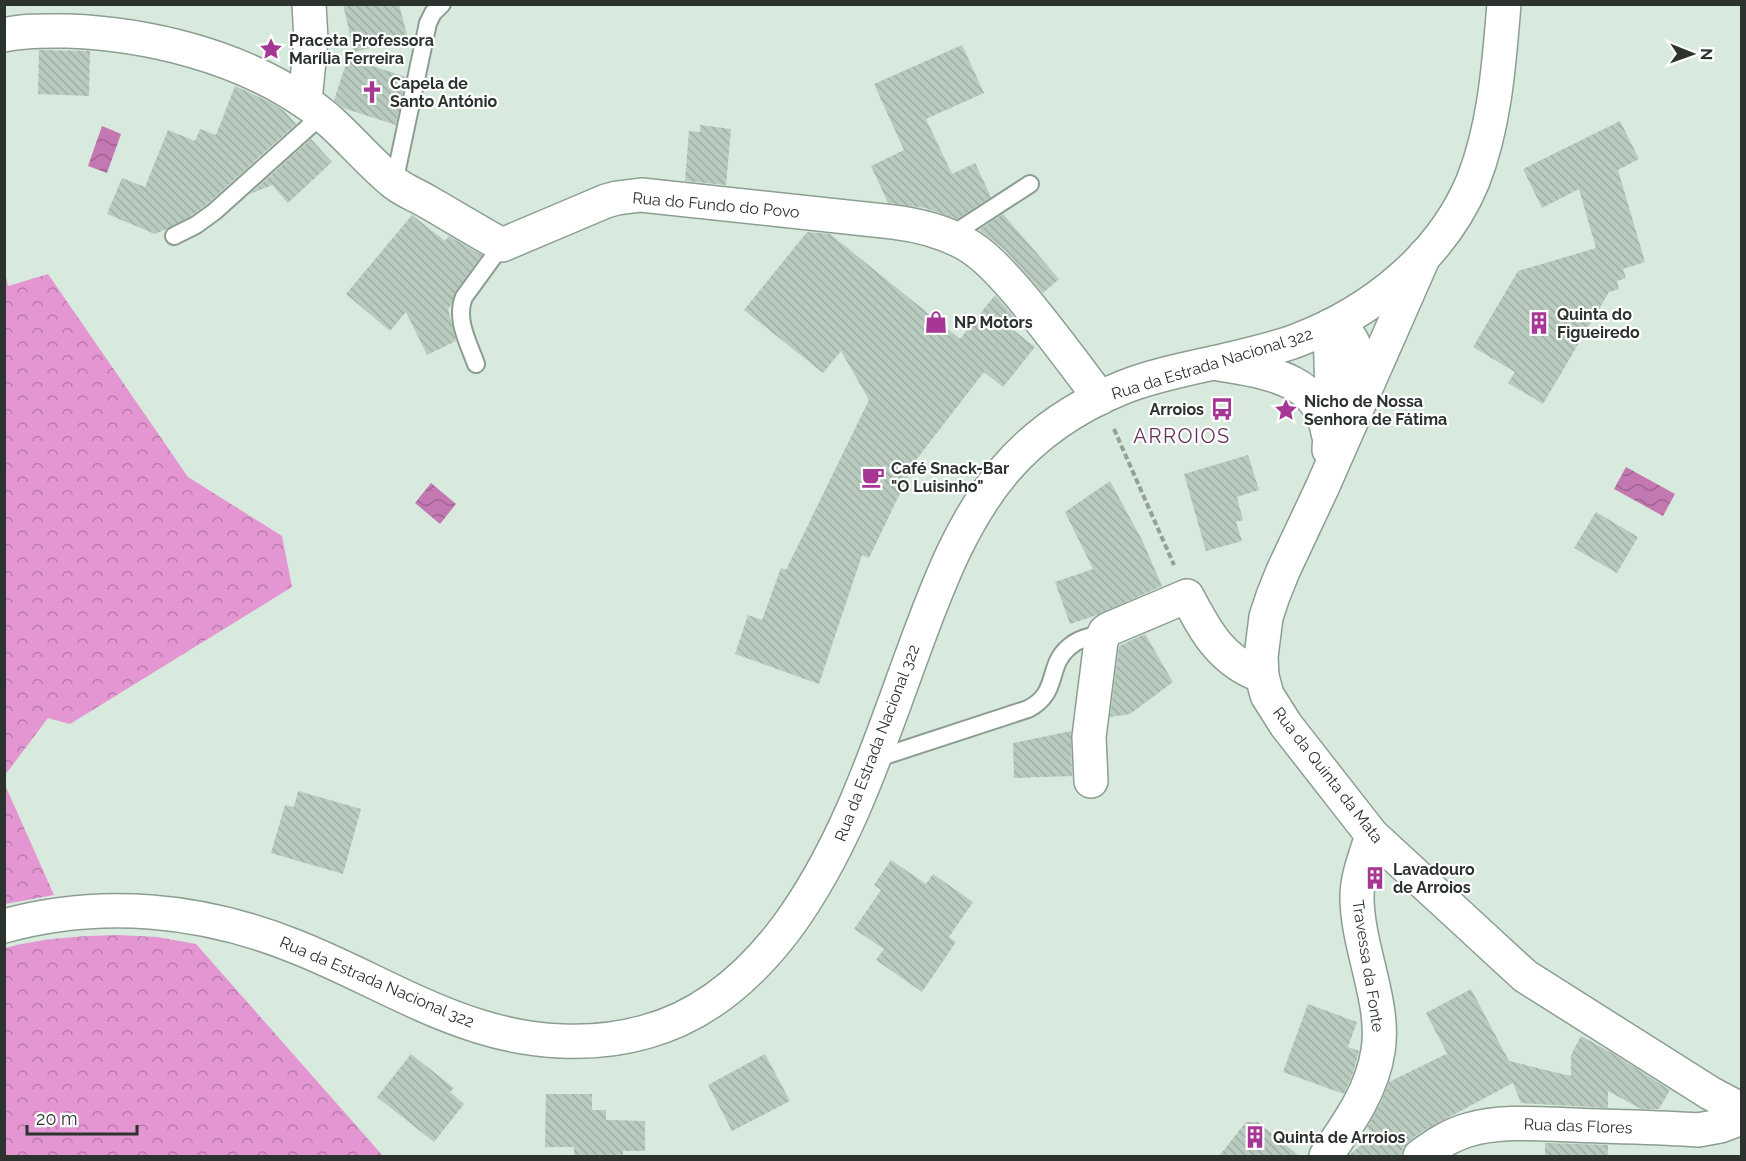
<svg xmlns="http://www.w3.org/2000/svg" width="1746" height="1161" viewBox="0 0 1746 1161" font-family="Raleway,sans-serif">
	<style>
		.forest { fill: url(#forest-crowns) }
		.water { fill: url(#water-waves) }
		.building { fill: url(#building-back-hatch) }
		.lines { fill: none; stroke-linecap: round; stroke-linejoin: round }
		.lane-casing { stroke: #8c9e92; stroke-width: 20 }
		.street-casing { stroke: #8c9e92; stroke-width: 36 }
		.secondary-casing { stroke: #8c9e92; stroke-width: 36 }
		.primary-casing { stroke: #8c9e92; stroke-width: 36 }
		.path { stroke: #93a197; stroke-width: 4; stroke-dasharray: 6 3; stroke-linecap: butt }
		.lane { stroke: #fff; stroke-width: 16 }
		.street { stroke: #fff; stroke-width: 33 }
		.secondary { stroke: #fff; stroke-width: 33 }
		.primary { stroke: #fff; stroke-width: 33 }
		.labels { text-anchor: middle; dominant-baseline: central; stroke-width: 4.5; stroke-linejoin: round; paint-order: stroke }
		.poi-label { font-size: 16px; font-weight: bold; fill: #2c332e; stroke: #fff; text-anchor: start }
		.street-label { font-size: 16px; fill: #2c332e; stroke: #fff }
		.quarter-label { font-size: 20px; letter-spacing: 1.5px; fill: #672f5c; stroke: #fff }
	</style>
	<defs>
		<pattern id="forest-crowns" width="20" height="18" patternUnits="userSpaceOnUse" patternTransform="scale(1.5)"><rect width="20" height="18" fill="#e396d1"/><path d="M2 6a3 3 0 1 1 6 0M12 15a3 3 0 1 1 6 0" fill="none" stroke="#b87baa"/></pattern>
		<pattern id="water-waves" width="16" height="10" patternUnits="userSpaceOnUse" patternTransform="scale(1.5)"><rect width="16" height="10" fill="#c378b2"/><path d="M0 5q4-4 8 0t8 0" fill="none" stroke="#9f6391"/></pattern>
		<pattern id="building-back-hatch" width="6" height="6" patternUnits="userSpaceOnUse" patternTransform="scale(1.5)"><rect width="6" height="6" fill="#b9cbbe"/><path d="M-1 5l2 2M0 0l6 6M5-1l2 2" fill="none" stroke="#9fafa4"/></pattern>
	</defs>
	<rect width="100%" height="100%" fill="#d7eadd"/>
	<!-- forest -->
	<g class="forest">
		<path d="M5,272L8,286L48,274L188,477L282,536L292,587L70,724L48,718L5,775Z"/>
		<path d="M4,785H5L54,895L5,904Z"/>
		<path d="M117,935L157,937L196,944L383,1156H5V948C42,938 78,936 117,935Z"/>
	</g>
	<!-- water -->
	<g class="water">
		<path d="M102,126L121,134L107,173L88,166Z"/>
		<path d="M1626,467L1675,494L1663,516L1614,489Z"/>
		<path d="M431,483L456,504L440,524L415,503Z"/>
	</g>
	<!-- building -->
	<g class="building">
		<path d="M343,4H399L408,39L354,52Z"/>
		<path d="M962,45L984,93L926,119L952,174L975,163L991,197L957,219L925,208L888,203L871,166L904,150L874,84Z"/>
		<path d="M39,50L90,51L89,96L38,94Z"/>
		<path d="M348,58L406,77L396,125L343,108L334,100Z"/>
		<path d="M235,86L270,102L284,111L296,124L207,204L191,216L167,229L155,234L107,214L122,178L145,187L168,130L195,141L200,129L216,135Z"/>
		<path d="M1620,121L1639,159L1618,170L1645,262L1623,269L1626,278L1617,281L1619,289L1609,292L1543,404L1508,383L1515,372L1473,347L1518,271L1596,248L1579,189L1542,208L1523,169Z"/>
		<path d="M700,125L731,129L726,185L685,181L689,131L700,132Z"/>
		<path d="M311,139L332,162L288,203L272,185L250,194Z"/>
		<path d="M1003,214L1059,279L1043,293L1005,250L979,230Z"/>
		<path d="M412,215L445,241L449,236L482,255L456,291L451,305L448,309L456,341L427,355L406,312L390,331L346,294Z"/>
		<path d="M807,232L830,234L960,339L995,295L1014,317L1006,324L1035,347L1003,387L984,372L916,460L869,558L862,555L819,684L735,654L748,615L762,620L781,568L786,570L869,400L841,351L823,373L744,310Z"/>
		<path d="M1248,455L1259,490L1237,497L1243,520L1236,522L1242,541L1206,551L1184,474Z"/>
		<path d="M1110,481L1142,540L1162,586L1097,615L1070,624L1055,582L1093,569L1065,512Z"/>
		<path d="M1596,512L1638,537L1617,573L1574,548Z"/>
		<path d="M1145,634L1173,682L1130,714L1110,717L1119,646Z"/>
		<path d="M1071,731L1072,776L1014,778L1013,743Z"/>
		<path d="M298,791L361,809L343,874L271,853L285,805L294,807Z"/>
		<path d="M891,860L926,884L933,874L973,902L949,937L956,942L922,992L876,960L884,949L854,929L881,890L874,885Z"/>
		<path d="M1471,989L1509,1061L1571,1076V1055L1581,1036L1612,1053L1670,1090L1659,1109H1641L1608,1091V1108L1521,1103L1513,1083L1421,1132L1409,1141L1403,1148L1401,1156H1348L1374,1134L1367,1128L1381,1102L1389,1082L1446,1054L1448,1055L1426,1013Z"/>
		<path d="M1308,1004L1357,1022L1348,1047L1359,1051L1353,1073L1344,1094L1283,1072Z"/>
		<path d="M411,1054L454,1088L450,1092L464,1104L434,1142L377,1097Z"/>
		<path d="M765,1054L790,1101L732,1131L708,1085Z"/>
		<path d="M546,1094H592V1110H606V1120L645,1121V1151H623V1156H574V1147H545Z"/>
		<path d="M1246,1122H1258L1299,1156H1219Z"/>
		<path d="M1545,1143L1608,1145V1156H1545Z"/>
	</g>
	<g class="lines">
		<!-- lane casing -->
		<g class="lane-casing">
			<g id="lane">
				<path d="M394,183L428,23L433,13L442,4"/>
				<path d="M174,236L196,225L214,212L322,115"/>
				<path d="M950,236L1030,184"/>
				<path d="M476,364C468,342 455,319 464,297L502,245"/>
				<path d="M872,760L1028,709C1060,693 1046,666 1069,647C1079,638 1092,636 1105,633"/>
			</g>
		</g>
		<!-- street casing -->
		<g class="street-casing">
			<g id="street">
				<path d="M4,35C25,30 47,31 68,31C148,34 238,56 305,102C338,123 362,156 392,181C402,190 416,195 428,202C452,216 477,231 502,245L606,201L617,198L641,195L893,222C918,225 942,231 964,243C984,254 1000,272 1015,289C1045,324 1072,361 1100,398"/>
				<path d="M305,101L311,40L309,4"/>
				<path d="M1091,781L1089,737L1101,641L1105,632L1109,629L1187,596C1206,632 1221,661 1262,676"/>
				<path d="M1326,1156C1348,1124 1372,1091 1378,1051C1386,1003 1357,947 1357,897C1357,876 1366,855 1372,835"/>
				<path d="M1420,1156C1435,1145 1450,1135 1468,1130C1502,1120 1539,1124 1574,1125C1615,1127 1657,1127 1698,1130L1720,1126L1742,1118"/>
			</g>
		</g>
		<!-- secondary casing -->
		<g class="secondary-casing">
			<g id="secondary">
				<path d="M1424,256L1322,488L1283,571L1273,596L1266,617L1261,657L1262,676L1267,695L1286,725L1372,835L1525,976L1710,1093L1742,1110"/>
				<path d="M1214,363C1261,372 1319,375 1328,433"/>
				<path d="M1329,450L1332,396L1330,326C1364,333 1358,371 1357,397"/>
			</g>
		</g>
		<!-- primary casing -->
		<g class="primary-casing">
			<path id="primary" d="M4,926C101,899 202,909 294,946C356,970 414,1006 478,1026C531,1043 592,1047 645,1032C705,1016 751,975 787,927C850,841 881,738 918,639C940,580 963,520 1004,471C1036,433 1079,405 1124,387C1157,374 1193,368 1226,360C1250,354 1275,349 1298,340C1372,312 1442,256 1473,181C1495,125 1499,64 1504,4"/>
		</g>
		<!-- path -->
		<path class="path" d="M1114,429L1174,565"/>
		<!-- lane -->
		<use href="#lane" class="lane"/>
		<!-- street -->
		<use href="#street" class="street"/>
		<!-- secondary -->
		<use href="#secondary" class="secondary"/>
		<!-- primary -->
		<use href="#primary" class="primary"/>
	</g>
	<!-- icons -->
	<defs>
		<g id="sight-bare" transform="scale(1.8)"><path d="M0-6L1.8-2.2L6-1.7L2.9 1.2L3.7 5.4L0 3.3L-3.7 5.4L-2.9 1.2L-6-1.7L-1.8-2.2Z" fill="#a73794" stroke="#fff" stroke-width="2.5" paint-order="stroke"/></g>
		<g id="church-bare" transform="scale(1.8)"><path d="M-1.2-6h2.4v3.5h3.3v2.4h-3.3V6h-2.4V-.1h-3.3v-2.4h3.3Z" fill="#a73794" stroke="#fff" stroke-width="2.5" paint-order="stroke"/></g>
		<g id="shop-bare" transform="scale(1.8)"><path d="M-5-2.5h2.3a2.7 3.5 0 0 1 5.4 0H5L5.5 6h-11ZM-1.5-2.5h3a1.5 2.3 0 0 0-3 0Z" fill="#a73794" stroke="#fff" stroke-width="2.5" paint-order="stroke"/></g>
		<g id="building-bare" transform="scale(1.8)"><path d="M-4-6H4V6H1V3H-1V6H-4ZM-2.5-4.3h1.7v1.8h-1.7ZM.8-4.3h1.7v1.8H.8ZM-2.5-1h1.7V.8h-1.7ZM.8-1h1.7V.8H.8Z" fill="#a73794" stroke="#fff" stroke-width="2.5" paint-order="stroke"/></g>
		<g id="bus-bare" transform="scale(1.8)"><path d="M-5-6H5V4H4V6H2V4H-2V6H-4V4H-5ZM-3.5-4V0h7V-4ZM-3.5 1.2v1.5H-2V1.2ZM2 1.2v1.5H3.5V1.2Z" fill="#a73794" stroke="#fff" stroke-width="2.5" paint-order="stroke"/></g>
		<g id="cafe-bare" transform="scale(1.8)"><path d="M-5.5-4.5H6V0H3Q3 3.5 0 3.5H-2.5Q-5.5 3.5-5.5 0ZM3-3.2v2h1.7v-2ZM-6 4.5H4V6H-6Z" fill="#a73794" stroke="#fff" stroke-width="2.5" paint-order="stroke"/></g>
	</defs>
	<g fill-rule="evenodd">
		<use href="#sight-bare" x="271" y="49"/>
		<use href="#church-bare" x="372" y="92"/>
		<use href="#shop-bare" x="936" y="322"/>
		<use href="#building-bare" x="1539" y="323"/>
		<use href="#bus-bare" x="1222" y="409"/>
		<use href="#sight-bare" x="1286" y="410"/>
		<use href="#cafe-bare" x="873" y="477"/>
		<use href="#building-bare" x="1375" y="878"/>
		<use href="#building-bare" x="1255" y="1137"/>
	</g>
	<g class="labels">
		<!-- poi labels -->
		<g class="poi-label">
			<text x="289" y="40">Praceta Professora<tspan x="289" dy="18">Marília Ferreira</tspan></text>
			<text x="390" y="83">Capela de<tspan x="390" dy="18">Santo António</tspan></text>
			<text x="1557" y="314">Quinta do<tspan x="1557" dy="18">Figueiredo</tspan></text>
			<text x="954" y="322">NP Motors</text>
			<text x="1304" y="401">Nicho de Nossa<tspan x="1304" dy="18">Senhora de Fátima</tspan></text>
			<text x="1204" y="409" text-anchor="end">Arroios</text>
			<text x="891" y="468">Café Snack-Bar<tspan x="891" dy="18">"O Luisinho"</tspan></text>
			<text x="1393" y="869">Lavadouro<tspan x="1393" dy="18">de Arroios</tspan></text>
			<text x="1273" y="1137">Quinta de Arroios</text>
		</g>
		<!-- street labels -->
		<g class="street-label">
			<text transform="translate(716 205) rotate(5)">Rua do Fundo do Povo</text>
			<text transform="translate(1212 364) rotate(-17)">Rua da Estrada Nacional 322</text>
			<text transform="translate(877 743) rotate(-69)">Rua da Estrada Nacional 322</text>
			<text transform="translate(1328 775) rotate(52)">Rua da Quinta da Mata</text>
			<text transform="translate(1368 966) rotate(81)">Travessa da Fonte</text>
			<text transform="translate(377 982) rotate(23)">Rua da Estrada Nacional 322</text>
			<text transform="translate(1578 1126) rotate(2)">Rua das Flores</text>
		</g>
		<!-- quarter labels -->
		<g class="quarter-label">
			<text x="1182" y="436">ARROIOS</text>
		</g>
	</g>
	<!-- border -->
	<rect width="1746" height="1161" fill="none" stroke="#2c332e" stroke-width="12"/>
	<!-- north arrow -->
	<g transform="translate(1692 54) rotate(91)" stroke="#ffffff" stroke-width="4.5" paint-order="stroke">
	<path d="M0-4.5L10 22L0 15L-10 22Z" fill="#2c332e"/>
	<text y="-9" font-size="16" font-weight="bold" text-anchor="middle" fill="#2c332e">N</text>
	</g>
	<!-- scale -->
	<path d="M27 1125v9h110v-9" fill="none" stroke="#2c332e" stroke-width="3"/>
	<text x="36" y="1125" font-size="18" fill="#2c332e" stroke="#ffffff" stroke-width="4.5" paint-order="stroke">20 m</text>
</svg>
